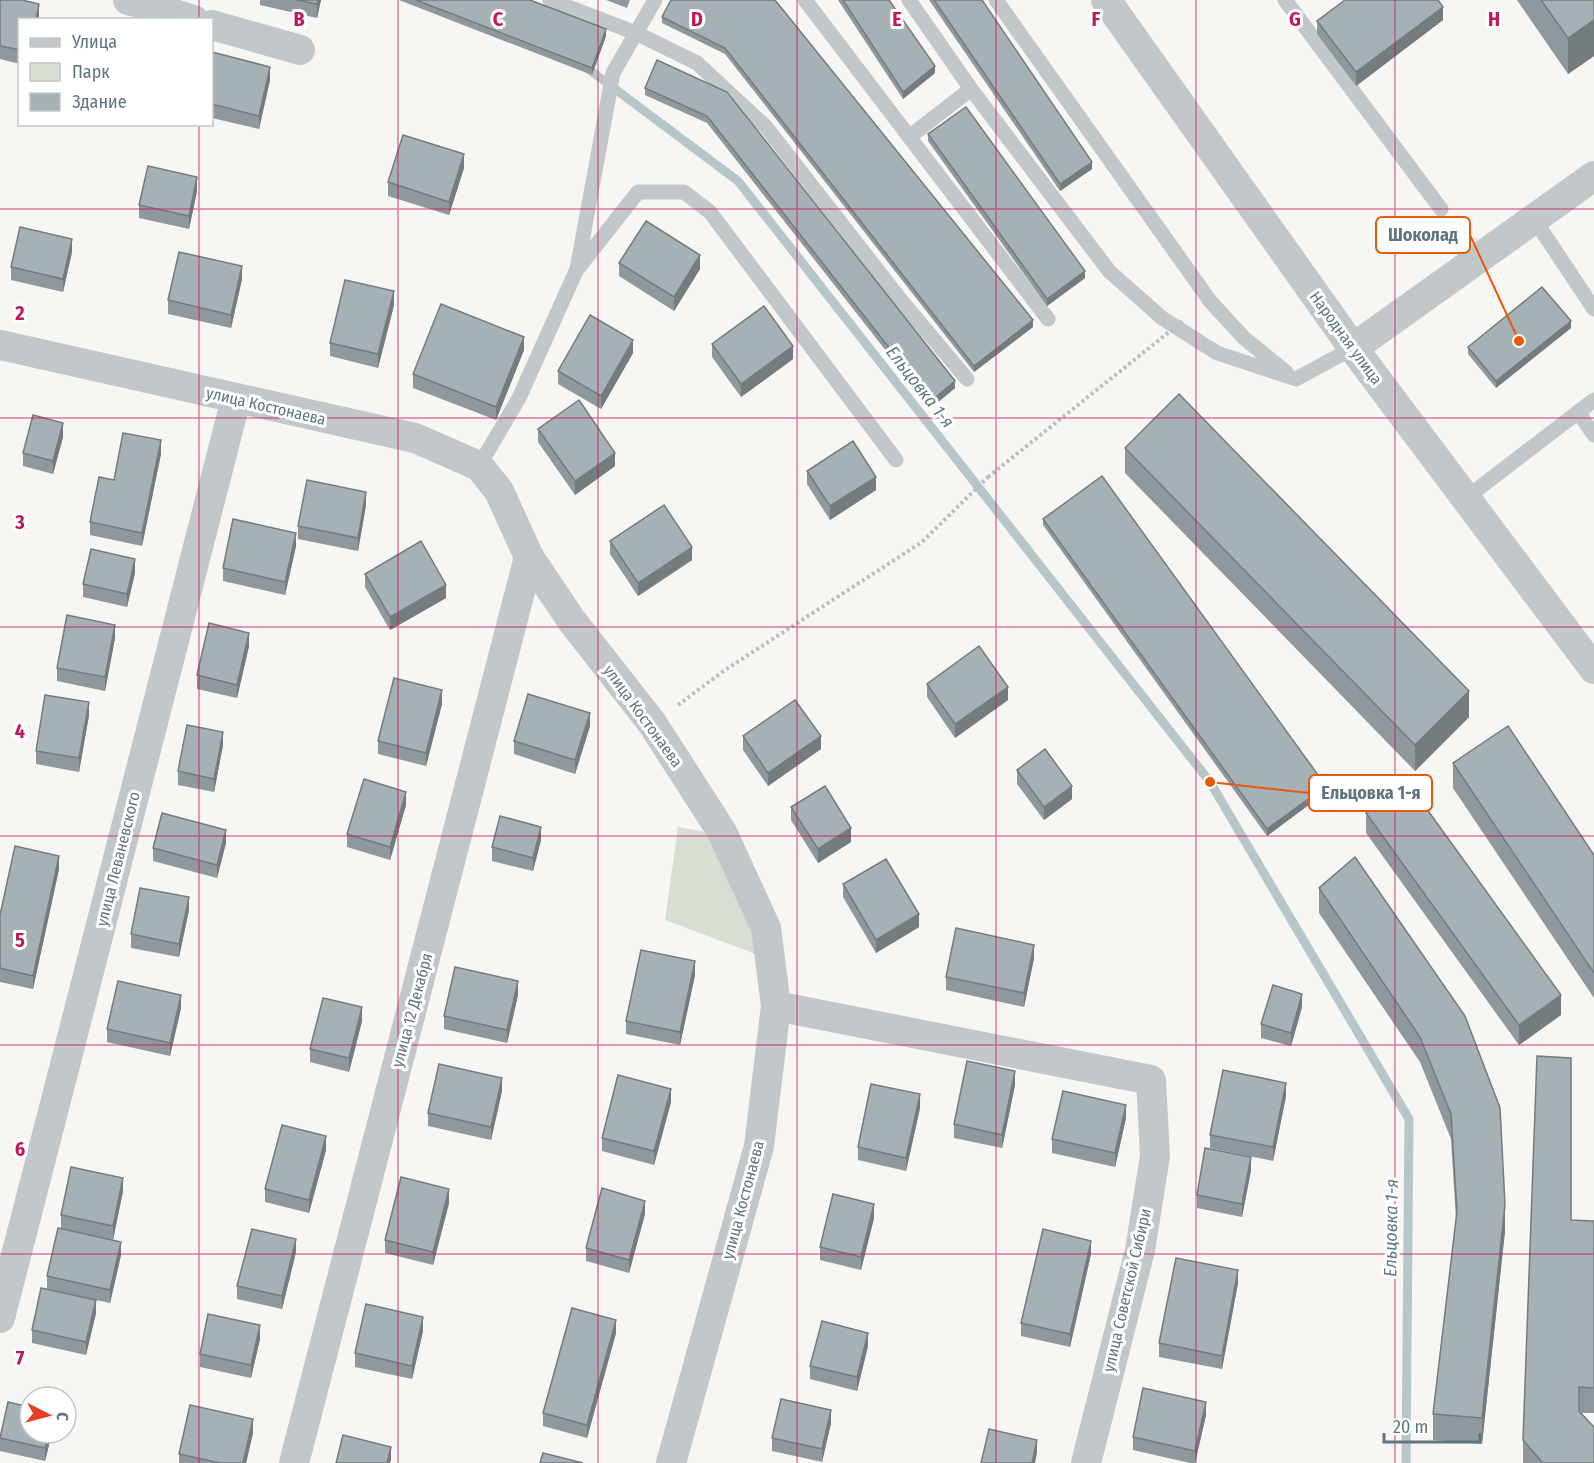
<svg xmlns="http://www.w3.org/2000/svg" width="1594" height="1463" viewBox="0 0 1594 1463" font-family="'Fira Sans Condensed',sans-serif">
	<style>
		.green { fill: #d8ded4 }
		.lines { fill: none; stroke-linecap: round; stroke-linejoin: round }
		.stream { stroke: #b7c6c8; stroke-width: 9 }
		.path { stroke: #bcbfc1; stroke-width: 4; stroke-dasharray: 3 3; stroke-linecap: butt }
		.service { stroke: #c2c7c9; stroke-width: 15 }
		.minor { stroke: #c2c7c9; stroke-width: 30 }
		.path-bridge { stroke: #bcbfc1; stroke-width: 4; stroke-dasharray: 3 3; stroke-linecap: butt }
		.wall { fill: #8f989c }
		.shaded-wall { fill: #747c7f }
		.building { fill: #a6b1b5; stroke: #747c7f; stroke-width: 1.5 }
		.grid { fill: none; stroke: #c2185b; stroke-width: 1.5; stroke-opacity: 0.55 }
		.labels { text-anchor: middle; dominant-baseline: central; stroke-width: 6; stroke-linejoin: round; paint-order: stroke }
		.street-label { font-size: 16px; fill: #61757f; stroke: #fff }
		.water-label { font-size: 18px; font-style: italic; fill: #617b81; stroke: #fff }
		.grid-label { font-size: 20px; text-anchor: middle; font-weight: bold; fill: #c2185b; stroke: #fff; stroke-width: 6; stroke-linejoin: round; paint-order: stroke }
		.leader { fill: none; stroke: #e8590c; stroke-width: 2 }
		.callout-dot { fill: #e8590c; stroke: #fff; stroke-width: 2 }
		.callout { fill: #fff; stroke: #e8590c; stroke-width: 2 }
		.callout-label { font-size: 18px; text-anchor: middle; font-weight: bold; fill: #61757f }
	</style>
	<rect width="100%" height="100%" fill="#f7f6f3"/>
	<!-- green -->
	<path class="green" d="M678,827L707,832L738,887L758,955L665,920Z"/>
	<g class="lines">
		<!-- stream -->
		<path class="stream" d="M583,65L738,181L1210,782L1409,1119L1406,1463"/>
		<!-- path -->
		<path class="path" d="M678,705L725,670L922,542L988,477"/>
		<!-- service -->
		<g class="service">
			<path d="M550,0L636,33L697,63L766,127L900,299L967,379"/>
			<path d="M805,0L1048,319"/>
			<path d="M909,0L971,89L1109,271L1162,318L1217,353L1296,379L1353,348"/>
			<path d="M996,0L1210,301L1244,338L1286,372"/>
			<path d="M1285,0L1441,209"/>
			<path d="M909,137L971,89"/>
			<path d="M1534,219L1594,309"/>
			<path d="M579,267L638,192H684L710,212L896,460"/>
			<path d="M1578,412L1594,435"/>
			<path d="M479,466L519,398L577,269L613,73L655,0"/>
			<path d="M1466,498L1594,400"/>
		</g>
		<!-- minor -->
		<g class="minor">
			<path d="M128,0L194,20"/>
			<path d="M1106,0L1353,348L1594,669"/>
			<path d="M212,25L300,50"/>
			<path d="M0,345L415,438L479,466L499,491L529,557L572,621L652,723L722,832L766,928L776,1006L759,1146L671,1463"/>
			<path d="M1353,348L1594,176"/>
			<path d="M776,1006L1151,1080L1155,1156L1140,1250L1086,1463"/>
			<path d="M0,1318L236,399"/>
			<path d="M294,1463L529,557"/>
		</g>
		<!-- path-bridge -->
		<path class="path-bridge" d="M988,477L1184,320"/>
	</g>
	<!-- wall -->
	<g class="wall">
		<path d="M0,0L39,17V20H20V64L0,59Z"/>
		<path d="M260,0H321L317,18L260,5Z"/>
		<path d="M399,0H530L606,36L592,75Z"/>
		<path d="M606,0H630L627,8Z"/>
		<path d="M775,0L1033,327L974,372L725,54L662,23V17Z"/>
		<path d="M838,0H889L935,73L903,99Z"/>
		<path d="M929,0H982L1092,169L1060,191Z"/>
		<path d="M1517,0H1594V56L1568,74Z"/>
		<path d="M1443,20L1356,86L1317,34V21Z"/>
		<path d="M212,52L270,80L259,129L212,118Z"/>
		<path d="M657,60L955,388L931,408L707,123L645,95V88Z"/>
		<path d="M928,134L1085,278L1047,306L928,141Z"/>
		<path d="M464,168L449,215L388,196V182Z"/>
		<path d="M197,191L189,229L139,218V205Z"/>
		<path d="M72,252L63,292L11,280V267Z"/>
		<path d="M619,263L700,269L674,311L619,276Z"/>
		<path d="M242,279L231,328L168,314V300Z"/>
		<path d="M394,305L378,368L330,356V343Z"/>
		<path d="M1571,328L1496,388L1468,354V347Z"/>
		<path d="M712,344L793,359L741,397L712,357Z"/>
		<path d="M524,350L496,420L413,388V374Z"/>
		<path d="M633,353L601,409L558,384V371Z"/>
		<path d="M538,429L615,466L575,495L538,442Z"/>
		<path d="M63,437L53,474L23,466V453Z"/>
		<path d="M1125,448L1469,717L1415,771L1125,473Z"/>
		<path d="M161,454L142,546L90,535V522L114,480Z"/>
		<path d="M807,471L876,490L830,520L807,484Z"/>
		<path d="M366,505L358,551L298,539V526Z"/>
		<path d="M1043,519L1326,792L1267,836L1043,525Z"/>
		<path d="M610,541L692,560L638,596L610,554Z"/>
		<path d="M296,546L285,595L223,581V568Z"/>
		<path d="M135,573L127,607L83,597V584Z"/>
		<path d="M365,574L446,598L390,630L365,587Z"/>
		<path d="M115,638L105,691L57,681V668Z"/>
		<path d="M249,646L237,698L197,689V675Z"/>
		<path d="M927,684L1008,700L955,738L927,697Z"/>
		<path d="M442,704L426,766L378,754V741Z"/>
		<path d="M89,715L79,772L36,764V751Z"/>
		<path d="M590,726L575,774L514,754V741Z"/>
		<path d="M743,736L821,749L768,786L743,750Z"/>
		<path d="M223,745L214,792L178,785V771Z"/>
		<path d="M1453,763L1594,855V998L1453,788Z"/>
		<path d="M1017,770L1072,799L1044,820L1017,784Z"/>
		<path d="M406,805L390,860L347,847V834Z"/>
		<path d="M791,807L851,842L818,863L791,820Z"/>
		<path d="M1366,813L1561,1015L1519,1045L1366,833Z"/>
		<path d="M541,840L533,871L492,861V847Z"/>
		<path d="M226,843L217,878L153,861V848Z"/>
		<path d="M1355,857L1505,1231L1482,1444L1433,1440V1414L1456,1220L1451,1139L1420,1062L1319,913V888Z"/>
		<path d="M59,869L33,989L0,982V915Z"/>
		<path d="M843,884L919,927L876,953L843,897Z"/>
		<path d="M189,910L179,957L131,948V934Z"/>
		<path d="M1034,958L1024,1007L946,990V977Z"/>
		<path d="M695,975L680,1045L626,1034V1021Z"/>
		<path d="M518,995L507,1043L444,1029V1016Z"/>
		<path d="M1302,1007L1291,1046L1261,1038V1024Z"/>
		<path d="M181,1008L170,1056L107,1042V1029Z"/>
		<path d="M362,1021L349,1072L310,1062V1049Z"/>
		<path d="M1015,1085L1002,1148L954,1138V1124Z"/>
		<path d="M502,1091L491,1140L428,1126V1113Z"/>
		<path d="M1286,1096L1273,1161L1210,1148V1135Z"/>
		<path d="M671,1102L654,1165L602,1151V1138Z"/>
		<path d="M920,1108L906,1171L858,1160V1147Z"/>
		<path d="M1126,1118L1115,1167L1052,1153V1139Z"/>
		<path d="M326,1150L309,1213L265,1202V1189Z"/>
		<path d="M1251,1170L1242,1217L1197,1208V1195Z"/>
		<path d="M123,1191L113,1240L121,1255L110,1303L96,1300V1313L86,1355L32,1343V1330L47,1289V1276L61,1228V1215Z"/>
		<path d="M449,1203L433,1265L385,1253V1240Z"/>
		<path d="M645,1214L629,1273L586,1261V1248Z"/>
		<path d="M874,1218L861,1270L820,1260V1247Z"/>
		<path d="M1571,1220L1594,1221V1413H1580L1594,1463H1523V1440Z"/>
		<path d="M296,1252L282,1309L237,1299V1286Z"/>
		<path d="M1091,1254L1070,1347L1021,1336V1323Z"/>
		<path d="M1238,1283L1222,1369L1159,1357V1343Z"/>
		<path d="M423,1331L412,1379L355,1367V1353Z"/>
		<path d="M616,1333L587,1438L543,1426V1413Z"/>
		<path d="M260,1339L251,1378L200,1367V1354Z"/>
		<path d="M868,1346L857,1391L810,1379V1366Z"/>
		<path d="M1206,1415L1195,1463H1190L1133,1450V1437Z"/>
		<path d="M831,1423L822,1462L772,1451V1438Z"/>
		<path d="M52,1433L45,1461L0,1451V1437Z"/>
		<path d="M253,1433L246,1463H179V1454Z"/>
	</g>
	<!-- shaded-wall -->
	<g class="shaded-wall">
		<path d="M318,0H321L317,18V4Z"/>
		<path d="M39,4V20H36Z"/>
		<path d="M1443,7V20L1356,86V72Z"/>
		<path d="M1594,20V56L1568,74V38Z"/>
		<path d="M606,29V36L592,75V68Z"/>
		<path d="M935,66V73L903,99V92Z"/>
		<path d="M270,67V80L259,129V116Z"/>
		<path d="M464,154V168L449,215V202Z"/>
		<path d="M1092,162V169L1060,191V184Z"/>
		<path d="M197,177V191L189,229V216Z"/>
		<path d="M72,239V252L63,292V279Z"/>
		<path d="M700,255V269L674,311V297Z"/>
		<path d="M242,266V279L231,328V315Z"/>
		<path d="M1085,271V278L1047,306V299Z"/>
		<path d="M394,291V305L378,368V354Z"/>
		<path d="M1033,320V327L974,372V366Z"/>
		<path d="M1571,321V328L1496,388V381Z"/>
		<path d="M524,337V350L496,420V407Z"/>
		<path d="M633,340V353L601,409V396Z"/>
		<path d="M793,346V359L741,397V384Z"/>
		<path d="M955,381V388L931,408V401Z"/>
		<path d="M63,423V437L53,474V461Z"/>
		<path d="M161,440V454L142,546V533Z"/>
		<path d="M615,453V466L575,495V481Z"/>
		<path d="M876,477V490L830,520V506Z"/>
		<path d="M366,492V505L358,551V538Z"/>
		<path d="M296,533V546L285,595V582Z"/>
		<path d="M692,547V560L638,596V583Z"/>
		<path d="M135,559V573L127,607V594Z"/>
		<path d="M446,585V598L390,630V617Z"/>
		<path d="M115,625V638L105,691V677Z"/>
		<path d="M249,633V646L237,698V685Z"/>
		<path d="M1008,687V700L955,738V724Z"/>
		<path d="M442,690V704L426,766V753Z"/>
		<path d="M1469,691V717L1415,771V745Z"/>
		<path d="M89,702V715L79,772V758Z"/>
		<path d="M590,713V726L575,774V760Z"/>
		<path d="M223,732V745L214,792V779Z"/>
		<path d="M821,736V749L768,786V773Z"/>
		<path d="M1072,786V799L1044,820V807Z"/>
		<path d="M1326,786V792L1267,836V829Z"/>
		<path d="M406,792V805L390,860V847Z"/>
		<path d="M541,827V840L533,871V858Z"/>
		<path d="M851,828V842L818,863V849Z"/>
		<path d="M226,830V843L217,878V865Z"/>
		<path d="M59,856V869L33,989V976Z"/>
		<path d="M189,897V910L179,957V944Z"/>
		<path d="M919,914V927L876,953V940Z"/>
		<path d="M1034,945V958L1024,1007V993Z"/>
		<path d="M695,961V975L680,1045V1032Z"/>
		<path d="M518,981V995L507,1043V1030Z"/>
		<path d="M1302,994V1007L1291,1046V1033Z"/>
		<path d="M181,995V1008L170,1056V1043Z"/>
		<path d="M1561,995V1015L1519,1045V1025Z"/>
		<path d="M362,1007V1021L349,1072V1058Z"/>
		<path d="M1015,1071V1085L1002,1148V1135Z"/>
		<path d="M502,1078V1091L491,1140V1127Z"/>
		<path d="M1286,1083V1096L1273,1161V1147Z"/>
		<path d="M671,1089V1102L654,1165V1151Z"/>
		<path d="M920,1094V1108L906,1171V1158Z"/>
		<path d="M1126,1105V1118L1115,1167V1153Z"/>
		<path d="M326,1136V1150L309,1213V1200Z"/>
		<path d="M1251,1157V1170L1242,1217V1204Z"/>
		<path d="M123,1178V1191L113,1240V1226Z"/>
		<path d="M449,1189V1203L433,1265V1252Z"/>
		<path d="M645,1201V1214L629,1273V1260Z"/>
		<path d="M874,1204V1218L861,1270V1257Z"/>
		<path d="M1505,1205V1231L1482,1444V1418Z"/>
		<path d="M296,1239V1252L282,1309V1296Z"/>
		<path d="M1091,1241V1254L1070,1347V1334Z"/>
		<path d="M121,1242V1255L110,1303V1290Z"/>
		<path d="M1238,1270V1283L1222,1369V1356Z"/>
		<path d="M96,1300V1313L86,1355V1342Z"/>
		<path d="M423,1317V1331L412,1379V1366Z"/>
		<path d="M616,1320V1333L587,1438V1425Z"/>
		<path d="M260,1325V1339L251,1378V1365Z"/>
		<path d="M868,1333V1346L857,1391V1377Z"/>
		<path d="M1206,1402V1415L1195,1463V1451Z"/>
		<path d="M831,1410V1423L822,1462V1449Z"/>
		<path d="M253,1419V1433L246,1463H243Z"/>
		<path d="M49,1433H52L45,1461V1448Z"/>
		<path d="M1037,1440V1453L1035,1463H1032Z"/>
		<path d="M391,1447V1460L390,1463H387Z"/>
	</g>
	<!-- building -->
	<g class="building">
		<path d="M0,0H22L39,4L36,20H20V50L0,46Z"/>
		<path d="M297,0H318L317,4Z"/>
		<path d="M416,0H530L606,29L592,68Z"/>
		<path d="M671,0H775L1033,320L974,366L725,48L662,17Z"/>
		<path d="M843,0H889L935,66L903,92Z"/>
		<path d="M934,0H982L1092,162L1060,184Z"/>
		<path d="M1345,0H1438L1443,7L1356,72L1317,21Z"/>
		<path d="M1541,0H1594V20L1568,38Z"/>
		<path d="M212,52L270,67L259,116L212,104Z"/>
		<path d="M657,60L727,92L955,381L931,401L707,116L645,88Z"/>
		<path d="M966,107L1085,271L1047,299L928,134Z"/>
		<path d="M403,135L464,154L449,202L388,182Z"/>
		<path d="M148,166L197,177L189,216L139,205Z"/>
		<path d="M646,221L700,255L674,297L619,263Z"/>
		<path d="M20,227L72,239L63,279L11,267Z"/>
		<path d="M179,252L242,266L231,315L168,300Z"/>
		<path d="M345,280L394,291L378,354L330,343Z"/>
		<path d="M1542,287L1571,321L1496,381L1468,347Z"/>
		<path d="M441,304L524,337L496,407L413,374Z"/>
		<path d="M764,306L793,346L741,384L712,344Z"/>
		<path d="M590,315L633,340L601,396L558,371Z"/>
		<path d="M1179,394L1469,691L1415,745L1125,448Z"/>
		<path d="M579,400L615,453L575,481L538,429Z"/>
		<path d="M33,415L63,423L53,461L23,453Z"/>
		<path d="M123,433L161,440L142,533L90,522L99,477L114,480Z"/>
		<path d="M853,441L876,477L830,506L807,471Z"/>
		<path d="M1102,476L1326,786L1267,829L1043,519Z"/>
		<path d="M307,480L366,492L358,538L298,526Z"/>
		<path d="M664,505L692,547L638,583L610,541Z"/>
		<path d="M233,519L296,533L285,582L223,568Z"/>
		<path d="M421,541L446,585L390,617L365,574Z"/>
		<path d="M91,549L135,559L127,594L83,584Z"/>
		<path d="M67,615L115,625L105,677L57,668Z"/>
		<path d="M209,623L249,633L237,685L197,675Z"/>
		<path d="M979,646L1008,687L955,724L927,684Z"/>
		<path d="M394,678L442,690L426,753L378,741Z"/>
		<path d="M528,694L590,713L575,760L514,741Z"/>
		<path d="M45,695L89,702L79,758L36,751Z"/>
		<path d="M795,700L821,736L768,773L743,736Z"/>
		<path d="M187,725L223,732L214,779L178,771Z"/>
		<path d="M1508,726L1594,855V973L1453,763Z"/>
		<path d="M1045,749L1072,786L1044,807L1017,770Z"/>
		<path d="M364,779L406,792L390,847L347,834Z"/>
		<path d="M1408,783L1561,995L1519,1025L1366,813Z"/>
		<path d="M825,786L851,828L818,849L791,807Z"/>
		<path d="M162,813L226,830L217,865L153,848Z"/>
		<path d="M500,816L541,827L533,858L492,847Z"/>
		<path d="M15,846L59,856L33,976L0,968V915Z"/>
		<path d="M1355,857L1465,1016L1500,1108L1505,1205L1482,1418L1433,1414L1457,1211L1451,1114L1420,1037L1319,888Z"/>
		<path d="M886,859L919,914L876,940L843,884Z"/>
		<path d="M140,888L189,897L179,944L131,934Z"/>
		<path d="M956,928L1034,945L1024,993L946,977Z"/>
		<path d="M641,950L695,961L680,1032L626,1021Z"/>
		<path d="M455,967L518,981L507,1030L444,1016Z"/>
		<path d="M118,981L181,995L170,1043L107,1029Z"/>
		<path d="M1273,985L1302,994L1291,1033L1261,1024Z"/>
		<path d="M323,998L362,1007L349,1058L310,1049Z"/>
		<path d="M1537,1056L1571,1058V1220L1594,1221V1388L1579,1387V1411L1594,1427V1463H1543L1523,1440Z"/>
		<path d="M967,1061L1015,1071L1002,1135L954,1124Z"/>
		<path d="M439,1064L502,1078L491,1127L428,1113Z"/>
		<path d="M1223,1070L1286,1083L1273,1147L1210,1135Z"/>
		<path d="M618,1075L671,1089L654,1151L602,1138Z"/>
		<path d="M871,1084L920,1094L906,1158L858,1147Z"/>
		<path d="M1063,1091L1126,1105L1115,1153L1052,1139Z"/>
		<path d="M282,1125L326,1136L309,1200L265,1189Z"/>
		<path d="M1205,1148L1251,1157L1242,1204L1197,1195Z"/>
		<path d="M71,1167L123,1178L113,1226L61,1215Z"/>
		<path d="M401,1177L449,1189L433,1252L385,1240Z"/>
		<path d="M602,1188L645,1201L629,1260L586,1248Z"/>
		<path d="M833,1194L874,1204L861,1257L820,1247Z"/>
		<path d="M58,1228L121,1242L110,1290L47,1276Z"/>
		<path d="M252,1229L296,1239L282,1296L237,1286Z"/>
		<path d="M1043,1229L1091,1241L1070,1334L1021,1323Z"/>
		<path d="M1176,1258L1238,1270L1222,1356L1159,1343Z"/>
		<path d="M41,1288L96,1300L86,1342L32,1330Z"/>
		<path d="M366,1304L423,1317L412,1366L355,1353Z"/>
		<path d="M572,1308L616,1320L587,1425L543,1413Z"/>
		<path d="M208,1314L260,1325L251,1365L200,1354Z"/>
		<path d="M822,1321L868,1333L857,1377L810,1366Z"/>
		<path d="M1143,1388L1206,1402L1195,1451L1133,1437Z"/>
		<path d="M781,1399L831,1410L822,1449L772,1438Z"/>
		<path d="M8,1402L30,1407V1433H49L45,1448L0,1438Z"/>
		<path d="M190,1405L253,1419L243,1463H220L179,1454Z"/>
		<path d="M989,1429L1037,1440L1032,1463H981Z"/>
		<path d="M343,1435L391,1447L387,1463H336Z"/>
		<path d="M543,1453L583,1463H540Z"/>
	</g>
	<!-- grid -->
	<path class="grid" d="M199,0V20M398,0V1463M598,0V1463M797,0V1463M996,0V1463M1196,0V1463M1395,0V1463M199,124V1463M0,209H1594M0,418H1594M0,627H1594M0,836H1594M0,1045H1594M0,1254H1594"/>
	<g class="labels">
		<!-- street labels -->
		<g class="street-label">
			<text transform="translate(1346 338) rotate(54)">Народная улица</text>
			<text transform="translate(266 406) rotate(13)">улица Костонаева</text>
			<text transform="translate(643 716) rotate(54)">улица Костонаева</text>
			<text transform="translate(118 859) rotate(-76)">улица Леваневского</text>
			<text transform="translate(412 1010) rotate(-75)">улица 12 Декабря</text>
			<text transform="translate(743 1200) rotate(-75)">улица Костонаева</text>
			<text transform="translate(1127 1290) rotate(-77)">улица Советской Сибири</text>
		</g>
		<!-- water labels -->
		<g class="water-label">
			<text transform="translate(920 387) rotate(52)">Ельцовка 1-я</text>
			<text transform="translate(1391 1228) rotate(-89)">Ельцовка 1-я</text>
		</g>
	</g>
	<g class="grid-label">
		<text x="299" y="26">B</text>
		<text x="498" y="26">C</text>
		<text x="697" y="26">D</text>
		<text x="897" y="26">E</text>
		<text x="1096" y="26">F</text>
		<text x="1295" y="26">G</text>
		<text x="1494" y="26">H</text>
		<text x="20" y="320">2</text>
		<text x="20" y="529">3</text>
		<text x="20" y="738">4</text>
		<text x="20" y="947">5</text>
		<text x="20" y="1156">6</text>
		<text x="20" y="1365">7</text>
	</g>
	<!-- callouts -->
	<path class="leader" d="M1519 341L1470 235M1210 782L1309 793"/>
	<g class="callout-dot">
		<circle cx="1519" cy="341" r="6"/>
		<circle cx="1210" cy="782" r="6"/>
	</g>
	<g class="callout">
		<rect x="1376" y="217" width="94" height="36" rx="6"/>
		<rect x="1309" y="775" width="123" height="36" rx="6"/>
	</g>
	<g class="callout-label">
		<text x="1423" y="241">Шоколад</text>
		<text x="1371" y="799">Ельцовка 1-я</text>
	</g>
	<!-- legend -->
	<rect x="18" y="18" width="195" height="108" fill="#ffffff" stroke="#c0c8cc" stroke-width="1.5"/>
	<rect x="30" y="38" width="30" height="9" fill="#c2c7c9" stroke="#c0c8cc" stroke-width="1.5"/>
	<text x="72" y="48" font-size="18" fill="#61757f">Улица</text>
	<rect x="30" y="63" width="30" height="18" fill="#d8ded4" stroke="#c0c8cc" stroke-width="1.5"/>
	<text x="72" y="78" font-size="18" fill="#61757f">Парк</text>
	<rect x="30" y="93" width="30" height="18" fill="#a6b1b5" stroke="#c0c8cc" stroke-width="1.5"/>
	<text x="72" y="108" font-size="18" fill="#61757f">Здание</text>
	<!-- north arrow -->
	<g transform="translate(48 1415) rotate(96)"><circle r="28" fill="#ffffff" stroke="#c0c8cc" stroke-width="1.5"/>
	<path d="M0-4.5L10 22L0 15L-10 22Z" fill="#e53f25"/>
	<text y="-9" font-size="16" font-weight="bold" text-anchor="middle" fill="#61757f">С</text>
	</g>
	<!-- scale -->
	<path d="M1384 1433v9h96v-9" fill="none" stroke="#61757f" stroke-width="3"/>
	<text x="1393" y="1433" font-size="18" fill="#61757f" stroke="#ffffff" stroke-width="4.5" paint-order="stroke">20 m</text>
</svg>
